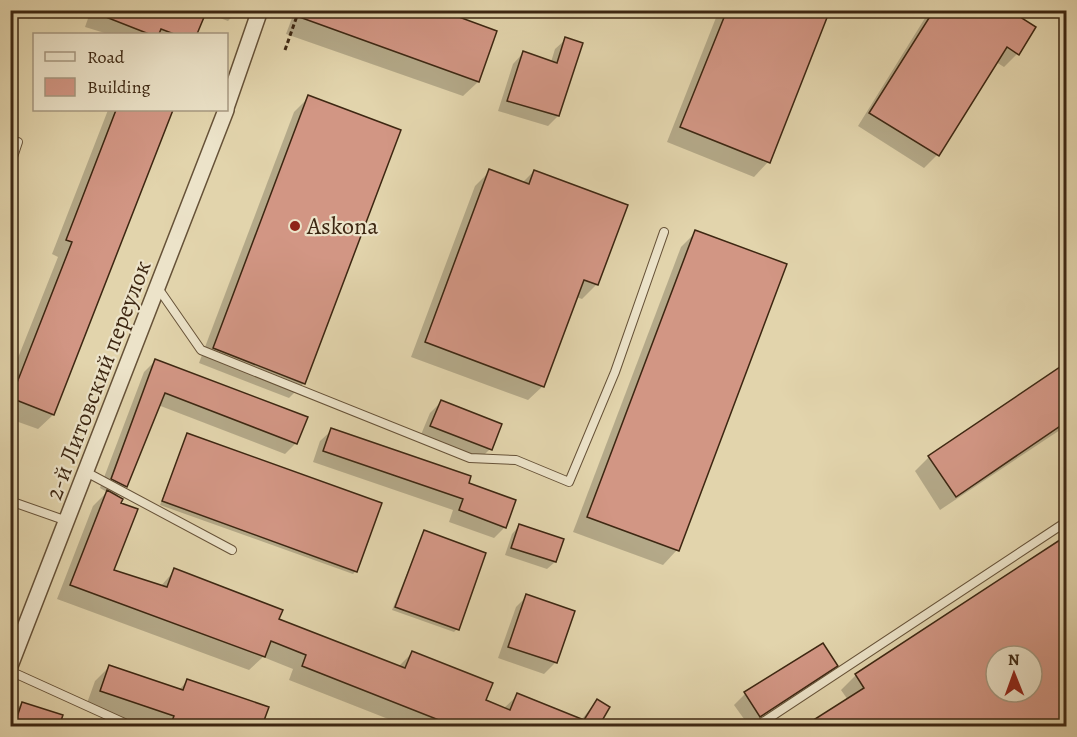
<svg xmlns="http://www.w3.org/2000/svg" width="1077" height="737" viewBox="0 0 1077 737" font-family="Alegreya,serif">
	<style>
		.shadow { fill: #0003; fill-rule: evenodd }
		.building { fill: #d29684; stroke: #3d2712; stroke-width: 1.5; fill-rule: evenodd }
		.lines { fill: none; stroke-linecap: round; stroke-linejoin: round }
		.service-casing { stroke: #665238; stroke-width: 10 }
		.minor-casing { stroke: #665238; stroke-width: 18 }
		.path { stroke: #3d2712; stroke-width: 3; stroke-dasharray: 4.5 3; stroke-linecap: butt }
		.service { stroke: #ece3c9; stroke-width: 8 }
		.minor { stroke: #ece3c9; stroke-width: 15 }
		.poi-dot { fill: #8f2418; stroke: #ece3c9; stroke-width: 2 }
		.labels { text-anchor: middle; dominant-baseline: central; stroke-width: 4.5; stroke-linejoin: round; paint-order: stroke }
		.poi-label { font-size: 24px; fill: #3d2712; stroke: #ece3c9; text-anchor: start }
		.street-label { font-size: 24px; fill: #3d2712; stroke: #ece3c9 }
	</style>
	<rect width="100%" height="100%" fill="#e2d4ac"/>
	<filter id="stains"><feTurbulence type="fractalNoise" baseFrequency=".00333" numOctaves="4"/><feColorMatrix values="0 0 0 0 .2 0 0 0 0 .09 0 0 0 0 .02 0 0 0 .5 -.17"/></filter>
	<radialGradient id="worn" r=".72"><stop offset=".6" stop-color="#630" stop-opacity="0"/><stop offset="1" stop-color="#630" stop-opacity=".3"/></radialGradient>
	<!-- shadow -->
	<g class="shadow">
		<path d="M91,10H238L228,21L204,12L196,34H108L85,27Z"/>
		<path d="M295,10L495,32L478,82L463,96L286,34Z"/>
		<path d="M719,10H829L768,162L754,177L667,142Z"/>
		<path d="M930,10H1006L1034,28L1017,54L1004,67L996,62L937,155L924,168L858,126Z"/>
		<path d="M1048,10H1058L1053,15Z"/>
		<path d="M566,39L558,116L548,126L498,111L513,64L523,53L551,62L555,49Z"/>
		<path d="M309,97L304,383L289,398L199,363L294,112Z"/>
		<path d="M108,110H172L53,415L38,429L10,419V378L58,257L52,254Z"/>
		<path d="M490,171L522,183L534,171L597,284L582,299L576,297L543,386L528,400L411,357L475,186Z"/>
		<path d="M696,232L785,265L677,550L663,565L573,532L681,247Z"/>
		<path d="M155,361L296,443L285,454L158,405L126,486L116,497L112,571L160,587L175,570L277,620L398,667L412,653L484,701L503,709L518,695L564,714L559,726H406L289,680L293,669L263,657L249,670L57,599L93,506L107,492L100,488L144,372Z"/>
		<path d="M1066,365V426L940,510L915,471L929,457Z"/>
		<path d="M441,402L490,449L479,460L420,437L430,413Z"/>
		<path d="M332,430L467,484L505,527L494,538L449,522L453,510L313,462L320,441Z"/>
		<path d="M187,434L356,571L353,574L160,505Z"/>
		<path d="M519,526L562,540L555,562L547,569L505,555L512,534Z"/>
		<path d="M424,532L457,629L454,632L392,610Z"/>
		<path d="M1066,538V726H807L848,700L841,690L856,675ZM996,656H1032V692H996Z"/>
		<path d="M527,596L573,612L555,663L544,674L498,658L516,607Z"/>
		<path d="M836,665L825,676L749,726L734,705L745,694Z"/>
		<path d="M110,666L179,690L187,681L267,708L261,726H148L86,706L95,681Z"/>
		<path d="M597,701L608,707L597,726H576Z"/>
		<path d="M22,703L61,716L58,726H10L11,715Z"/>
	</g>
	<!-- building -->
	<g class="building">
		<path d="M88,10H207L197,34H174L161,29L159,34H149Z"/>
		<path d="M280,10H440L497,31L479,82Z"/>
		<path d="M727,10H830L770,163L680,127Z"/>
		<path d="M934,10H1009L1036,27L1019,55L1007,47L939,156L869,113Z"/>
		<path d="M565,37L583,43L559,116L507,101L523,51L557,63Z"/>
		<path d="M308,95L401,130L305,384L213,348Z"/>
		<path d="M116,110H173L54,415L11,398L72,242L66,240Z"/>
		<path d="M489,169L529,184L534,170L628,205L598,285L584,280L544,387L425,342Z"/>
		<path d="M695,230L787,264L679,551L587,517Z"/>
		<path d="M155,359L308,417L297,444L165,393L127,487L111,479Z"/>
		<path d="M1066,363V422L956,497L928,456Z"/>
		<path d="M441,400L502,424L492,450L430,426Z"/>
		<path d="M331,428L471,476L469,483L516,500L506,528L459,510L463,499L323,451Z"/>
		<path d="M187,433L382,503L357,572L162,501Z"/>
		<path d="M107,490L123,499L121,503L138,509L114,570L167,587L174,568L283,610L279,619L405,668L412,651L493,683L486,700L510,710L517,693L584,720L597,699L610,707L599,726H454L302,666L306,655L271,641L265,657L70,585Z"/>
		<path d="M519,524L564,539L556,562L511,548Z"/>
		<path d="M424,530L486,553L459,630L395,607Z"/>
		<path d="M1066,536V726H804L864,688L855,674ZM996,656H1032V692H996Z"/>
		<path d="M526,594L575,611L557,663L508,647Z"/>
		<path d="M823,643L838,666L760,717L744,692Z"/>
		<path d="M109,665L183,690L187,679L269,707L262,726H170L174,716L100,691Z"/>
		<path d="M22,702L63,715L59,726H14Z"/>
	</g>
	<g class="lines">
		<!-- service casing -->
		<g class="service-casing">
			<g id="service">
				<path d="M10,166L18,142"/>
				<path d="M158,288L201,350L470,458L516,460L569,482L615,372L664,232"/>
				<path d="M86,472L232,550"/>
				<path d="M10,501L67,521"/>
				<path d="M10,671L131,726"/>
				<path d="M757,726L1066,522"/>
			</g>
		</g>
		<!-- minor casing -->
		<g class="minor-casing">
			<g id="minor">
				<path d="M226,108L260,10"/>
				<path d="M10,666L226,110"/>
			</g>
		</g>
		<!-- path -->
		<path class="path" d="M285,50L299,10"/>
		<!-- service -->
		<use href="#service" class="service"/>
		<!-- minor -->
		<use href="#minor" class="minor"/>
	</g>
	<!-- markers -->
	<circle class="poi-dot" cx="295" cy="226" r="6"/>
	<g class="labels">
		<!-- poi labels -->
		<g class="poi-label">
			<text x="307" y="226">Askona</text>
		</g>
		<!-- street labels -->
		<g class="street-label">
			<text transform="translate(98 380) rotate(-69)">2-й Литовский переулок</text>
		</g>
	</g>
	<!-- margin -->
	<rect width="1077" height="737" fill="none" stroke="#e2d4ac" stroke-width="36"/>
	<rect x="12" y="12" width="1053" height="713" fill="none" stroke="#3d2712" stroke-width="3"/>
	<rect x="18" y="18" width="1041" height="701" fill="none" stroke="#3d2712" stroke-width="1.5"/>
	<!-- legend -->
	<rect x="33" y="33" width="195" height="78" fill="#ece3c9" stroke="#a69880" stroke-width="1.5"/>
	<rect x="45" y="52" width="30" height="9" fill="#ece3c9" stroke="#a69880" stroke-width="1.5"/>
	<text x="87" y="63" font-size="18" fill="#3d2712">Road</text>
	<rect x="45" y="78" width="30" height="18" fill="#d29684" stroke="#a69880" stroke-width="1.5"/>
	<text x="87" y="93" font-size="18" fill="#3d2712">Building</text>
	<!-- north arrow -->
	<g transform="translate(1014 674) rotate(359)"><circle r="28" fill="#ece3c9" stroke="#a69880" stroke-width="1.5"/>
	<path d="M0-4.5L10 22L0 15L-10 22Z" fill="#8f2418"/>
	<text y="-9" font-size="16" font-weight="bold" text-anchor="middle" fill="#3d2712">N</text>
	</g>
	<rect width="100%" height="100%" filter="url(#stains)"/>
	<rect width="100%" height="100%" fill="url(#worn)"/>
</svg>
